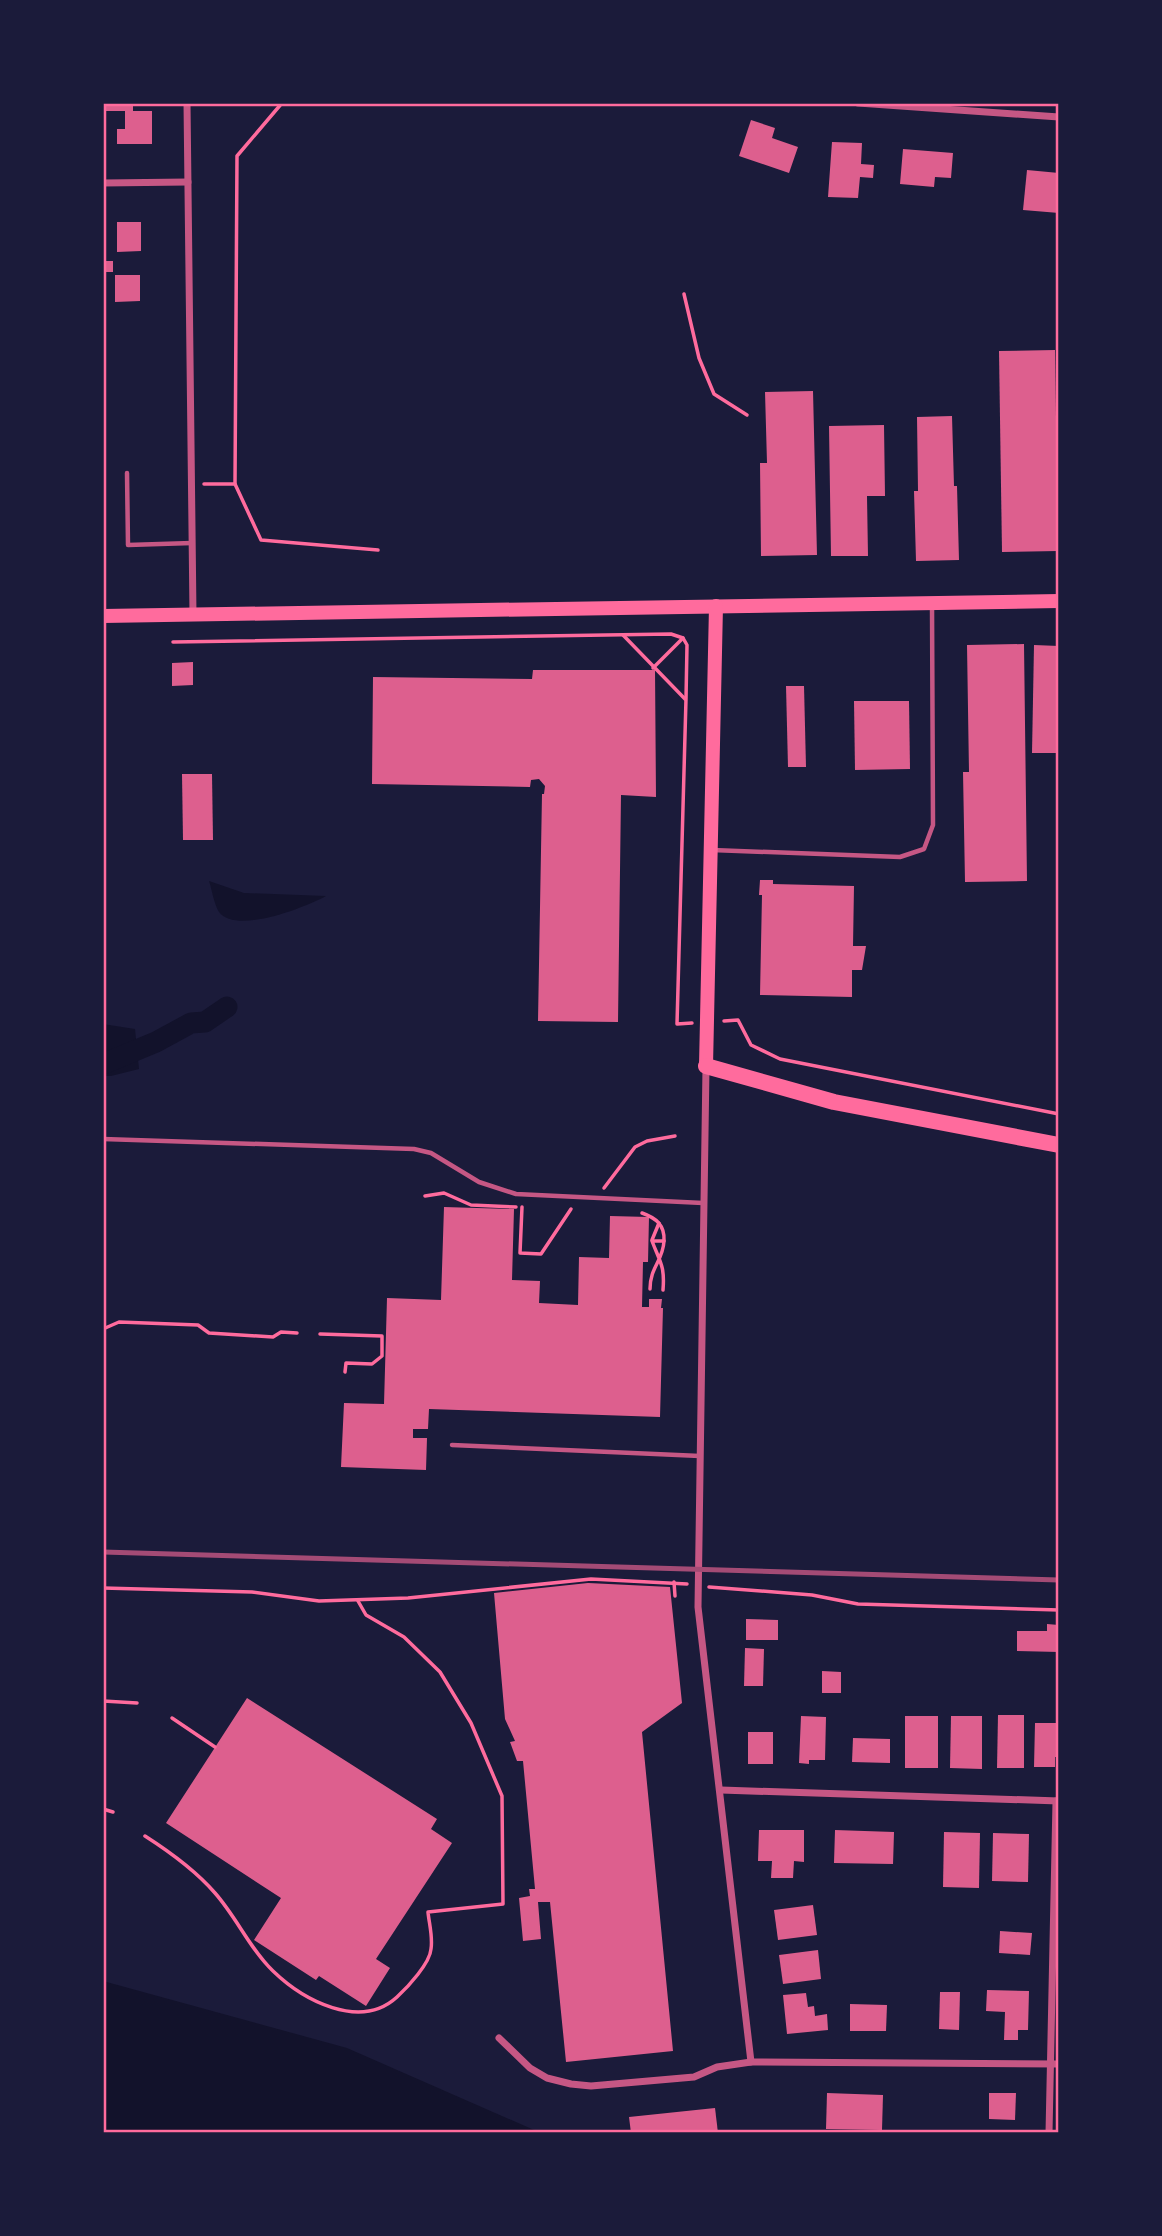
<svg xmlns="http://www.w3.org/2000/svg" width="1162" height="2236" viewBox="0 0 1162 2236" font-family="'Nunito Sans',sans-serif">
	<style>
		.water { fill: #12122b }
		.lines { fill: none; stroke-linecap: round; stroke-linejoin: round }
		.canal { stroke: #12122b; stroke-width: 21 }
		.building { fill: #dd5f8e }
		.path { stroke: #ff6b9d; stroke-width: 3.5 }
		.service { stroke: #c65784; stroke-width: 4.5 }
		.minor { stroke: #c65784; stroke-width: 7 }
		.secondary { stroke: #ff6b9d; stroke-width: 14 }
		.primary { stroke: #ff6b9d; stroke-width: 16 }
		.rail { stroke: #a44b75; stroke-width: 5 }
		.neatline { fill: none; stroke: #ff6b9d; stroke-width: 2.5 }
	</style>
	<rect width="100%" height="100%" fill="#1b1b3a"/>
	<!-- water -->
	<g class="water">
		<path d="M209,881L244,893L326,896C306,907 236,935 219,912C214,904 212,890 209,881Z"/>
		<path d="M103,1024L135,1029L139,1069L111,1076H103Z"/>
		<path d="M103,1981L347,2048L541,2133H103Z"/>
	</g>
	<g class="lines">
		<!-- canal -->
		<path class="canal" d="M103,1064L156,1042L191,1023L205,1022L227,1007"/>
	</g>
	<!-- building -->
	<g class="building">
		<path d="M103,103H133V111H152V144H117V129H125V111H103Z"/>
		<path d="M751,120L775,128L772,138L798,147L789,173L739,156Z"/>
		<path d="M832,142L862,143L861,164L874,165L873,178L860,177L858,198L828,197Z"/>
		<path d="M903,149L953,153L951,178L935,177L934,187L900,184Z"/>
		<path d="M1027,170L1059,173V213L1023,210Z"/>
		<path d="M117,222H141V251L117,252Z"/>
		<rect x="103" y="261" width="10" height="11"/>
		<path d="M115,275H140V301L115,302Z"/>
		<path d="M1055,350L1058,551L1002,552L999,351Z"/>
		<path d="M813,391L817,555L761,556L760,463H767L765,392Z"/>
		<path d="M952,416L954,486H957L959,560L916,561L914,491H918L917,417Z"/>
		<path d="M884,425L885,496H867L868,556H831L829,426Z"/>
		<path d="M1024,644L1027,881L965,882L963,772H969L967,645Z"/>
		<path d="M1034,645L1059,646V753H1032Z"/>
		<path d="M193,662V685L172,686V663Z"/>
		<path d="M533,670H655L656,797L621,795L618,1022L538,1021L542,794H544L545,786L539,779L531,780L530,787L372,784L373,677L532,679Z"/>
		<path d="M786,686H804L806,767H788Z"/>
		<path d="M854,701H909L910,769L855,770Z"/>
		<path d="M182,774H212L213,840H183Z"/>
		<path d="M760,880H773V884L854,886L853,946H866L862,970H852V997L760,995L762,895H759Z"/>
		<path d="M444,1207L514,1209L512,1280L540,1281L539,1303L578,1305L579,1257L609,1258L610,1216L649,1217L648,1262H643L642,1307H649V1299H662L661,1308H663L660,1417L429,1409L428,1429H413V1438H427L426,1470L341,1467L344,1403L384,1404L387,1298L441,1300Z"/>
		<path d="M588,1583L670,1587L682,1703L642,1732L673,2051L566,2062L550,1902H538L541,1939L523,1941L519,1898L530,1896L529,1889H535L523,1761H517L510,1742L515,1741L505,1719L494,1593Z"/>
		<path d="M746,1619L778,1620V1640H746Z"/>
		<path d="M1047,1624L1059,1625V1652L1017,1651V1631H1047Z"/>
		<path d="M745,1648L764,1649L763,1686H744Z"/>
		<path d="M822,1671L841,1672V1693H822Z"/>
		<path d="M247,1698L437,1819L431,1829L452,1843L376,1959L390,1968L366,2006L319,1976L316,1980L254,1940L281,1898L166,1823Z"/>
		<path d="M998,1715H1024V1768H997Z"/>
		<path d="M801,1716L826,1717L825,1760H809V1764L799,1763Z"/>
		<rect x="905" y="1716" width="33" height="52"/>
		<path d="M951,1716H982V1769L950,1768Z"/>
		<path d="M1035,1723H1059V1757H1055V1767H1034Z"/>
		<rect x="748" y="1732" width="25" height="32"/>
		<path d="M853,1738L890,1739V1763L852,1762Z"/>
		<path d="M759,1830H804V1862L794,1861L793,1878H771L772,1861H758Z"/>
		<path d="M835,1830L894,1832L893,1864L834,1863Z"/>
		<path d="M944,1832L980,1833L979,1888L943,1887Z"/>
		<path d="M993,1833L1029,1834L1028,1882L992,1881Z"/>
		<path d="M813,1905L817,1935L778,1940L774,1910Z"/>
		<path d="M1000,1931L1032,1933L1030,1955L999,1953Z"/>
		<path d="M818,1950L821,1979L783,1984L779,1955Z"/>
		<path d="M987,1990L1029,1991L1028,2030H1018V2040H1004L1005,2012L986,2011Z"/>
		<path d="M940,1992H960L959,2030L939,2029Z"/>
		<path d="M806,1993L808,2007L814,2006L815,2016L827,2014L828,2030L787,2034L783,1995Z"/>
		<path d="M850,2004L887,2005L886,2031H850Z"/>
		<path d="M827,2093L883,2095L882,2130L826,2129Z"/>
		<path d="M989,2093H1016L1015,2120L989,2119Z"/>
		<path d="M715,2108L718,2133H631L629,2117Z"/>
	</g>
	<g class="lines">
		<!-- path -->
		<g class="path">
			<path d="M684,294L699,358L714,394L747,415"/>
			<path d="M204,484H235L237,156L282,103"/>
			<path d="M235,484L261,540L378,550"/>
			<path d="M623,635L685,699"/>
			<path d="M173,642L671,634L683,638L687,645L686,699L677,1024L692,1023"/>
			<path d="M653,668L683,638"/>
			<path d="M724,1021L738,1020L751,1045L780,1059L1059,1114"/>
			<path d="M604,1188L635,1147L647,1141L675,1136"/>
			<path d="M425,1196L444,1193L471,1205L516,1207"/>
			<path d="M522,1207L520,1253L541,1254L571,1209"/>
			<path d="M642,1213C656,1218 665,1225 664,1241"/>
			<path d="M652,1240L659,1223"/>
			<path d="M650,1289C650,1267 663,1261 664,1241H652C660,1262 665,1266 663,1290"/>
			<path d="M103,1329L119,1322L198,1325L209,1333L273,1337L281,1332L297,1333"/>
			<path d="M320,1334L382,1336V1356L372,1364L346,1363L345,1372"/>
			<path d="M674,1582L675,1596"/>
			<path d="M709,1587L812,1595L858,1604L1059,1610"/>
			<path d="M103,1588L252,1592L319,1601L408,1598L591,1579L687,1584"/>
			<path d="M103,1701L137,1703"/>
			<path d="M172,1718L215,1747"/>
			<path d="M103,1809L113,1812"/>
			<path d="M145,1836C170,1852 196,1871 215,1893C237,1918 250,1949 273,1971C303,2000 360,2031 397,1997C408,1987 430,1963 431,1949C433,1937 429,1923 428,1912L503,1904L502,1796L471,1723L440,1672L404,1637L366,1615L358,1601"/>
		</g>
		<!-- service -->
		<g class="service">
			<path d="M127,473L128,545L192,543"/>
			<path d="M712,850L900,857L924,849L933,825L932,604"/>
			<path d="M103,1139L414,1149L431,1153L479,1182L516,1194L703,1203"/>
			<path d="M452,1445L700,1456"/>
		</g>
		<!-- minor -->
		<g class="minor">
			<path d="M187,103L193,614"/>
			<path d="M858,103L1059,117"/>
			<path d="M103,183L188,182"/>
			<path d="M706,1067L698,1607L751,2062"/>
			<path d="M721,1790L1059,1801"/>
			<path d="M499,2038L530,2068L547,2078L571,2084L591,2086L694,2077L717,2067L751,2062L1059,2064"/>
			<path d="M1049,2133L1056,1801"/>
		</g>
		<!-- secondary -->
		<g class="secondary">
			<path d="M103,616L1059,601"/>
			<path d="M706,1066L716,606"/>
		</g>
		<!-- primary -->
		<path class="primary" d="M706,1066L834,1102L1059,1145"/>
		<!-- rail -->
		<path class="rail" d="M103,1552L1059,1580"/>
	</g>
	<!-- border -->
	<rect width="1162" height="2236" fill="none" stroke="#1b1b3a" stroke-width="210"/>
	<rect x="105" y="105" width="952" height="2026" class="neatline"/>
</svg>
